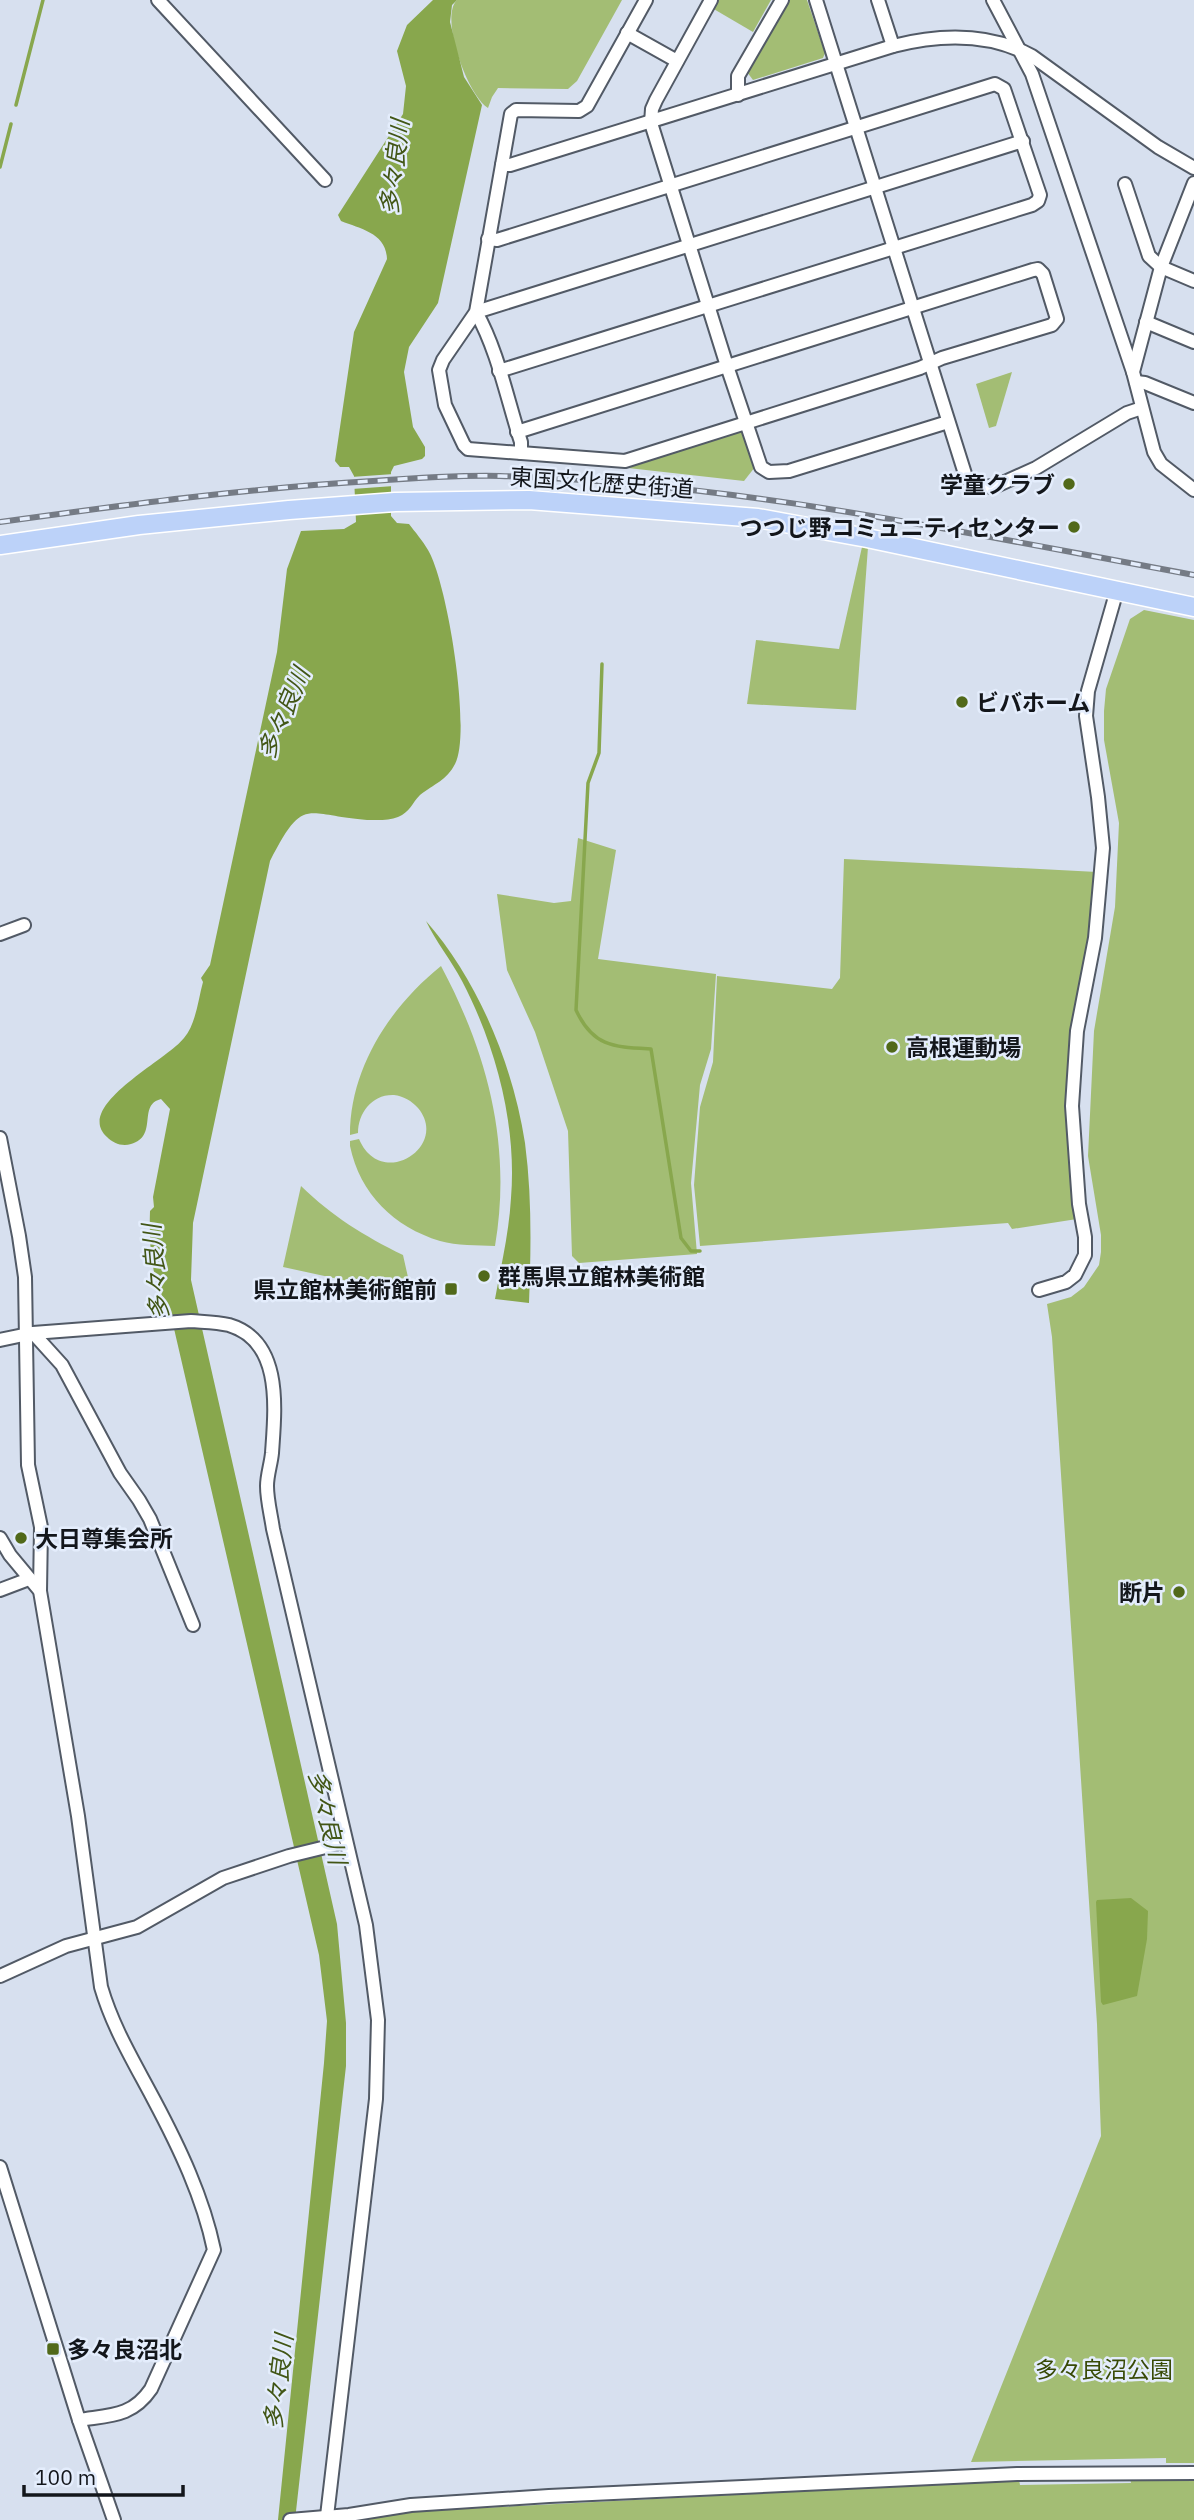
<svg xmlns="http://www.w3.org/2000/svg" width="1194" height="2520" viewBox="0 0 1194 2520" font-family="'IBM Plex Sans','Noto Sans JP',sans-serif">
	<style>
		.green { fill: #a3bd74 }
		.water { fill: #88a74d }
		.pier { fill: #d7e0ef }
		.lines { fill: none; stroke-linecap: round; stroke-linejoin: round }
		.stream { stroke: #88a74d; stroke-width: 3.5 }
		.minor-casing { stroke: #525a66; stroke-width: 16 }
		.highway-casing { stroke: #fff; stroke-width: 21 }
		.minor { stroke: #fff; stroke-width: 12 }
		.highway { stroke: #bcd2f9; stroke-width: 18 }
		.rail-casing { stroke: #757b85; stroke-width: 6 }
		.rail { stroke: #e4edfc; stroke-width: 3.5; stroke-dasharray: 10; stroke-linecap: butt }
		.poi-dot { fill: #51691a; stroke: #e4edfc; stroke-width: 2.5 }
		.labels { text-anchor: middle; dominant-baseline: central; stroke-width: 5; stroke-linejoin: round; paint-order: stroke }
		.street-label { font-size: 23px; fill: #13161b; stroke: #e4edfc }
		.poi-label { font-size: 23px; font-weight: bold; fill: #13161b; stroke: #e4edfc; text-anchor: start }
		.park-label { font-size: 23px; fill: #384a06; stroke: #e4edfc }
		.water-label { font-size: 24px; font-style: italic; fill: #425616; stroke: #e4edfc }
	</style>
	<rect width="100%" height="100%" fill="#d7e0ef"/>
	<!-- green -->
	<g class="green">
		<path d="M457,0H622L577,81L568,89L498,88L492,97L488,108C468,96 439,18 457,0Z"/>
		<path d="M716,0H771L753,32L712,8Z"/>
		<path d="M788,0H807L825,53L823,58L753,80L747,72Z"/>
		<path d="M1012,372L996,426L989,428L976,384Z"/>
		<path d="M737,430L744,434L755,467L744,481L628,468V466Z"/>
		<path d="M862,547H868L856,710L747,704L756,640L839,649Z"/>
		<path d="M1144,610L1194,620V2463H1166V2458L971,2462L1101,2136L1097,2024L1052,1337L1047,1304L1071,1297L1084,1287L1099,1265L1101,1252V1235L1088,1156L1094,1031L1115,907L1119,823L1104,740V711L1106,689L1130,619Z"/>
		<path d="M578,838L616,850L598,959L716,974L711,1049L700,1085L691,1183L697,1254L579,1263L572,1256L568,1131L535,1032L507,970L497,894L554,903L571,901Z"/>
		<path d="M844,859L1097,872L1096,898L1071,1032L1067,1134L1077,1219L1012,1229L1008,1223L700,1246L694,1185L700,1107L713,1062L717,976L832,989L840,978Z"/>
		<path d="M441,966C488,1054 512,1146 495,1246C477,1245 457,1246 440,1241C394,1227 360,1194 350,1146V1141L359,1139C381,1191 450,1146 418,1108C412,1101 403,1096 394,1095C372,1094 358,1113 358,1133L350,1135C350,1068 390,1007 441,966Z"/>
		<path d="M301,1186C332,1216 364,1236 403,1255L412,1295L283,1267Z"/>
		<path d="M1130,2479H1194V2520H333L421,2511L1019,2480L1020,2485L1131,2483Z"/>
	</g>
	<!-- water -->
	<g class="water">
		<path d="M433,0H457L452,5L450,22L464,77L482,105L438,303L409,347L404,372L413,427L425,447V456L422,459L394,466L391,472V516L397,523L409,524C415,532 423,541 428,550C447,581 472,732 455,764C447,780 434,784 420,795C412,803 410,812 398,817C389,821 376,820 367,820C304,815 304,795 270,861L193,1223L191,1280L337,1924L346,2023V2066L295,2520H278L324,2063L327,2021L319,1955L169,1307C150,1281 149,1243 150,1211L154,1207L153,1197L170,1109L161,1099C137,1105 159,1136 131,1144C122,1147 113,1143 107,1137C73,1106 166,1061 184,1038C196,1024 198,1000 203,982L201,978L210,965L277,652L287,569L301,531L344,529L356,522L354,476L349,467H340L335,461L354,332L387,259C386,233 361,229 341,221L338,215L403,114L406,86L397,51L407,25Z"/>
		<path d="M426,921C478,980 513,1065 525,1143C532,1196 531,1250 529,1303L495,1299C501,1266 509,1233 511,1198C517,1125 496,1046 462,981C451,960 436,942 426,921Z"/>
		<path d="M1131,1898L1148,1911L1147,1939L1137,1996L1103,2005L1101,2002L1096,1902L1097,1900Z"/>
	</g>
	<!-- pier -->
	<path class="pier" d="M394,474V486L352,489L351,477Z"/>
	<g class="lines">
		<!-- stream -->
		<g class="stream">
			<path d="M16,105L43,0"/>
			<path d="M0,167L11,124"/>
			<path d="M602,664L599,753L588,783L576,1010C593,1047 614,1047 651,1049L681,1238L691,1251H700"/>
		</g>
		<!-- minor casing -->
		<g class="minor-casing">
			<g id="minor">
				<path d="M158,0L325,180"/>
				<path d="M711,0L656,100L652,109L651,123L727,366L761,467L769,472L789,471L948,422"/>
				<path d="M816,0L966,477L978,487L996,486L1036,468L1127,413L1142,408"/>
				<path d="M878,0L893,46"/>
				<path d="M993,0L1032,74L1133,372"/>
				<path d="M627,33L677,61"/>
				<path d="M738,95V76L782,0"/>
				<path d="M502,165H510L893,46C940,34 988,32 1032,56L1158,147L1194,168"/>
				<path d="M1194,183L1161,267L1133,372L1154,452L1161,464L1194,490"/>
				<path d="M1125,184L1149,256L1161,267L1194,281"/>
				<path d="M488,239L497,240L995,84L1004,89L1040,195L1038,201L1032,205L499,371"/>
				<path d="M1146,322L1194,342"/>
				<path d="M1136,382L1145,383L1194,403"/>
				<path d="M517,432L1033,270L1038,269L1043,274L1057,319L1052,325L942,358L920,368L625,461L468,449L464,445L445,405L439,370L443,360L476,312L511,114L516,110L579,111L587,106L646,0"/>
				<path d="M521,453V442C507,399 498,351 476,312L1023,141"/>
				<path d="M0,934L24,925"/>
				<path d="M0,1138L19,1236L25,1277L28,1465L41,1527L40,1591"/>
				<path d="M1039,1290L1066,1282L1075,1275L1085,1255V1237L1079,1204L1072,1106L1077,1031L1095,938L1103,848L1098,797L1086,716L1088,691L1117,590"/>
				<path d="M33,1333L62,1365L120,1473L139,1500L150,1519L193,1625"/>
				<path d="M0,1340L33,1333L191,1321C203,1322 217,1322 229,1325C283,1341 275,1409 272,1453C271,1464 267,1475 267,1486C267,1500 271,1515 273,1529L366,1925L378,2020L376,2099L327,2516"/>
				<path d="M0,1538L10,1555L40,1591L78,1816L101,1987C113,2028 134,2062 154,2100C179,2147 203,2197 214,2250L151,2389C132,2417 110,2415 79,2420"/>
				<path d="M0,1590L29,1579"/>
				<path d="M0,1976L66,1946L137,1927L223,1878L289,1856L334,1845"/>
				<path d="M0,2167L79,2420L114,2520"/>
				<path d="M290,2520L349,2515L411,2505L549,2496L1017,2474L1194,2473"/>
			</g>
		</g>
		<!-- highway casing -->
		<g class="highway-casing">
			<path id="highway" d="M0,545L139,525L289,510L395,502L529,500L758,518L867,538L1194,607"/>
		</g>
		<!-- minor -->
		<use href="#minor" class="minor"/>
		<!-- highway -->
		<use href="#highway" class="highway"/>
		<!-- rail casing -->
		<g class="rail-casing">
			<path id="rail" d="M0,522C124,505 248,488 373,481C415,478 457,475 500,476C734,482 964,533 1194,575"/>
		</g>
		<!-- rail -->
		<use href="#rail" class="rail"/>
	</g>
	<!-- markers -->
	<g class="poi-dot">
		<circle cx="1069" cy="484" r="7"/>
		<circle cx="1074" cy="527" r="7"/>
		<circle cx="962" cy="702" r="7"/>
		<circle cx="892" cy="1047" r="7"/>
		<circle cx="484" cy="1276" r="7"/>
		<rect x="444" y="1282" width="14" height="14" rx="3.5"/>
		<circle cx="21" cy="1538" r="7"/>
		<circle cx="1179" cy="1592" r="7"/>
		<rect x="46" y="2342" width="14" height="14" rx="3.5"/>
	</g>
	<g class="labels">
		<!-- street labels -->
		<g class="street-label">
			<text transform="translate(602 482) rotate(4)">東国文化歴史街道</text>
		</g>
		<!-- poi labels -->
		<g class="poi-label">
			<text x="1055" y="484" text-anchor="end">学童クラブ</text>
			<text x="1060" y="527" text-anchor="end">つつじ野コミュニティセンター</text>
			<text x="976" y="702">ビバホーム</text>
			<text x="906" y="1047">高根運動場</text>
			<text x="498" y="1276">群馬県立館林美術館</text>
			<text x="437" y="1289" text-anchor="end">県立館林美術館前</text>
			<text x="35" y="1538">大日尊集会所</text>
			<text x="1165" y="1592" text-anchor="end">断片</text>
			<text x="67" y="2349">多々良沼北</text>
		</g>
		<!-- park labels -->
		<g class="park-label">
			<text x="1104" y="2369">多々良沼公園</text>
		</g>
		<!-- water labels -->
		<g class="water-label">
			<text transform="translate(394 167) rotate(-83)">多々良川</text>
			<text transform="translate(283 713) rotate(-67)">多々良川</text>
			<text transform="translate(155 1272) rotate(-95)">多々良川</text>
			<text transform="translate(328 1817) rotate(77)">多々良川</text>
			<text transform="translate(278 2382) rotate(-83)">多々良川</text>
		</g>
	</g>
	<!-- scale -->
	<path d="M24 2485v10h159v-10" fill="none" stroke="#13161b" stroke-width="3.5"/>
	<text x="35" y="2485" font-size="21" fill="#13161b" stroke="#e4edfc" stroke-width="5" paint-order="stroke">100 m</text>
</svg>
